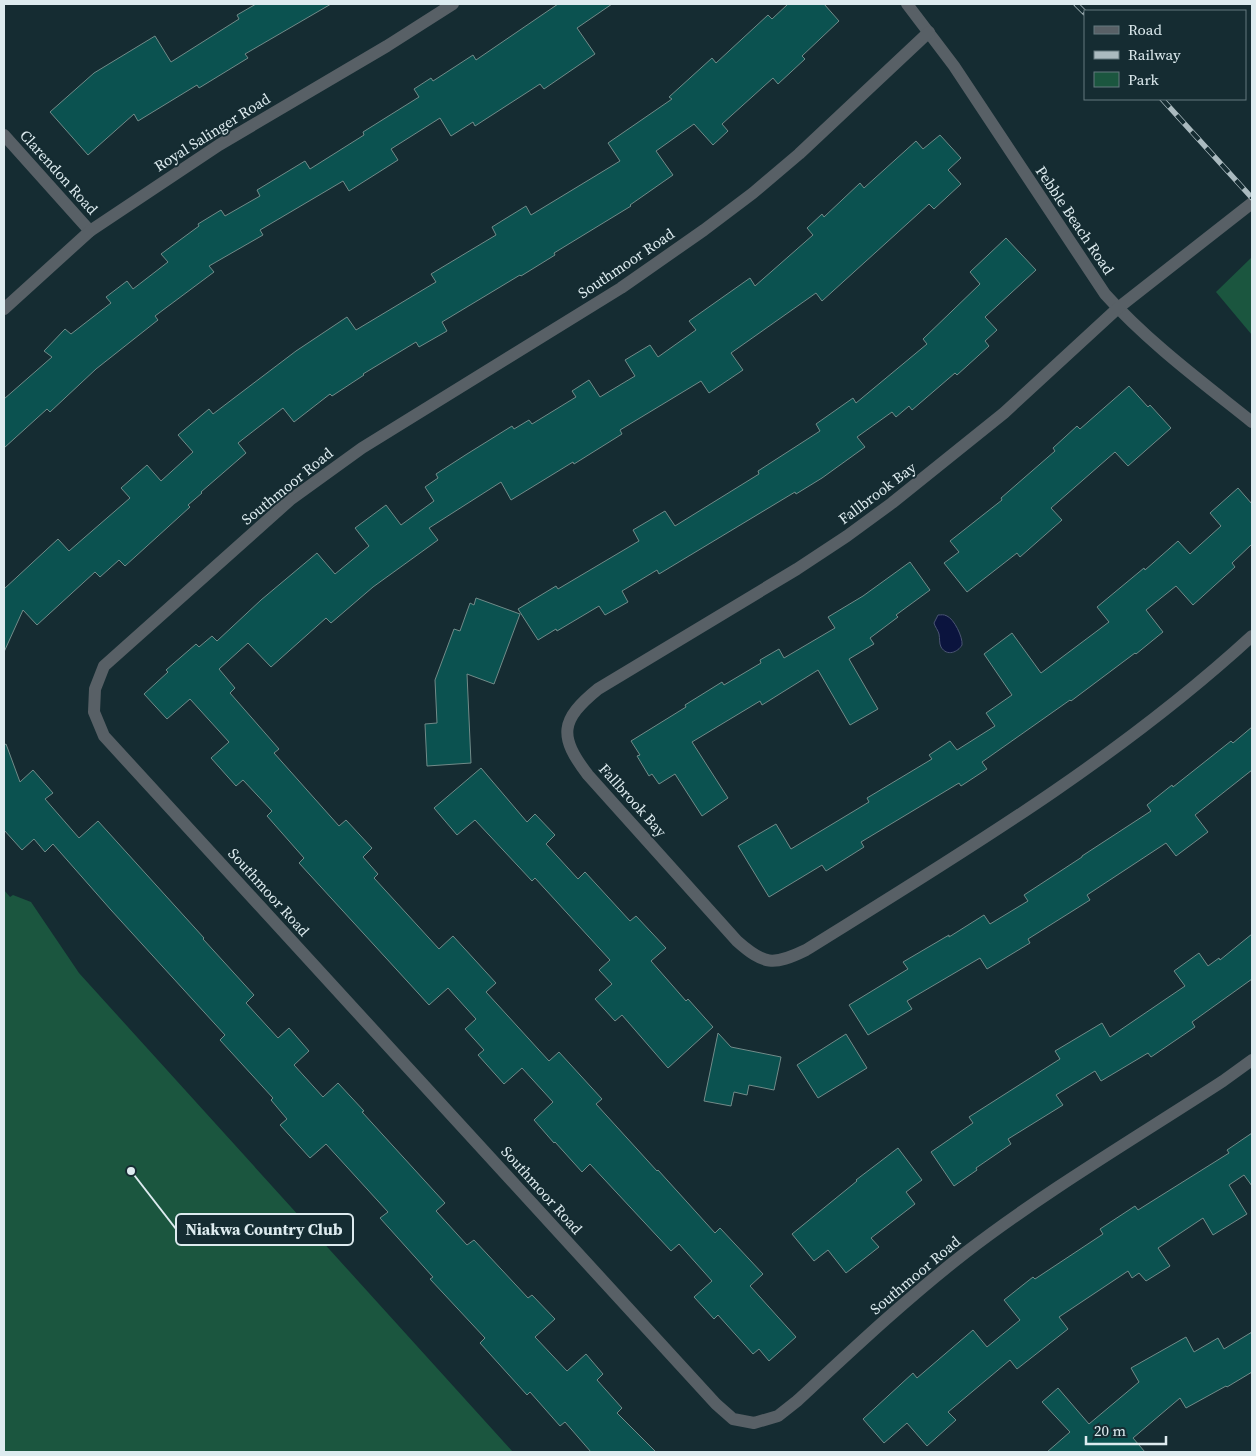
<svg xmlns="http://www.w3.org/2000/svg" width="1256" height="1456" viewBox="0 0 1256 1456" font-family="'Source Serif 4',serif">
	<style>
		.green { fill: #1b563f }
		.water { fill: #0b143e; stroke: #4a5473 }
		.building { fill: #0b5250; stroke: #718b89 }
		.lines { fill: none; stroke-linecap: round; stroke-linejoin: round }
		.minor { stroke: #586066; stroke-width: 12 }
		.rail-casing { stroke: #aababf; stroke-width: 5.5 }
		.rail { stroke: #152c32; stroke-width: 4; stroke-dasharray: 11; stroke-linecap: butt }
		.labels { text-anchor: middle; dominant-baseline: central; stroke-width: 4; stroke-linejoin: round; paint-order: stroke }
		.street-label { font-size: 15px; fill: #ddebef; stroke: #152c32 }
		.leader { fill: none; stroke: #ddebef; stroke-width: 2 }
		.callout-dot { fill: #ddebef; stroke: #152c32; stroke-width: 2 }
		.callout { fill: #152c32; stroke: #ddebef; stroke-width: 2 }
		.callout-label { font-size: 16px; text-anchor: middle; font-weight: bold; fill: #ddebef }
	</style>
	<rect width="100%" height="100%" fill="#152c32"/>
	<!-- green -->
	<g class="green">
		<path d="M1252,257V335L1216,292Z"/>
		<path d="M4,890L10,897L13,895L31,902L79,973L513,1452H4Z"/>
	</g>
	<!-- water -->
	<path class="water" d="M938,615C942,615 943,614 947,616C954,619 963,637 962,645C958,652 947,657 941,647C939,643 940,639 939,634C938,630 935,627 934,623Z"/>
	<!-- building -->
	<g class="building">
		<path d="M256,4H331L245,54L248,58L199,88L197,85L138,121L134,114L88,155L50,112L94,73L155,36L171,62L239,19L237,15Z"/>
		<path d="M558,4H612L577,28L595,54L544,89L540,84L475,126L473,122L451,136L440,118L391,149L398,160L349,191L343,181L260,230L263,235L209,266L214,272L155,316L158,320L96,369L50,412L47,409L4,448V399L52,357L44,351L65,329L71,334L111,303L106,297L127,281L133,289L168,262L161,254L199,226L198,224L221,210L225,216L260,196L257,190L305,161L310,169L364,135L363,132L419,97L414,89L431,78L433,81L473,55L476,60Z"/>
		<path d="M788,4H824L839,21L802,56L805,59L778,84L773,78L722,124L728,131L713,145L694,124L656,151L673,175L630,205L631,206L554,253L555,255L521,276L520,275L442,322L447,331L419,347L416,342L363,374L364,375L332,396L330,394L294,422L283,408L238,443L246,453L201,492L202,493L188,505L190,507L125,566L119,560L100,577L95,572L37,625L23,610L4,652V589L58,539L69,551L130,498L121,488L147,465L161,481L193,452L178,435L209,409L213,414L296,351L347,317L356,330L436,282L431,274L496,235L492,227L526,206L531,215L620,161L608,143L672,99L669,97L712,58L716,63L768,15L772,19Z"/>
		<path d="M940,135L961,158L948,170L961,184L934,209L929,204L822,301L816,293L731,353L743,370L709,393L701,381L620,430L622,434L574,464L573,462L511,500L501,482L429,528L438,540L373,587L331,623L326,618L271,667L248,643L219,669L235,688L230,693L279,749L274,753L339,826L346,820L372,848L363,857L378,874L374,878L439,949L453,936L496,983L486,992L549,1061L559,1052L602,1099L596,1104L657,1171L658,1170L715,1233L720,1228L763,1274L750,1286L796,1337L769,1361L759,1349L753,1354L718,1315L714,1319L694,1297L712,1281L679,1244L671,1251L590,1164L582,1172L555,1142L554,1143L534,1120L553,1102L522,1068L504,1084L478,1055L484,1050L465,1029L476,1019L448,988L429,1005L299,863L304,858L267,816L272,811L243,780L236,786L211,758L229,742L190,699L167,719L144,694L168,672L166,670L196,644L199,647L212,636L217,641L261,600L317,553L335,574L369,546L355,528L386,505L401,525L434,501L425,487L438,478L436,474L467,454L512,426L514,429L529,420L532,424L576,397L572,391L589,380L600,397L635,376L625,360L650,345L658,357L696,330L689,321L750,278L755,286L813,235L807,228L822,214L824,217L860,183L864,188L916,141L923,149Z"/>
		<path d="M1006,238L1036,270L985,317L997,330L985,341L989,346L957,375L955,373L912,410L909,406L896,417L892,412L857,437L865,447L822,478L796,494L795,492L659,574L657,570L622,591L628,602L605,615L599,606L557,631L556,629L538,640L518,609L556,586L558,589L639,541L633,530L665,511L675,526L759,474L758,471L820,431L816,424L853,398L856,403L927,344L923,339L980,284L970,272Z"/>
		<path d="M1129,386L1148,407L1150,405L1171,428L1128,466L1115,452L1051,508L1062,520L1020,557L1017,553L967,592L944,563L959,552L950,541L1002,500L1001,498L1055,451L1053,448L1077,426L1080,429Z"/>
		<path d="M1238,488L1252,504V544L1232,563L1235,567L1193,605L1176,586L1146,610L1163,632L1136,654L1135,653L1071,701L1070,700L982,762L987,769L961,786L959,783L861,842L864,847L826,871L822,865L769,897L738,846L776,824L791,849L869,802L867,798L932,759L929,755L950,741L957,750L995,726L986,713L1012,695L984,654L1012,633L1041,673L1109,622L1097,607L1144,568L1145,570L1178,541L1190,554L1221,526L1210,513Z"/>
		<path d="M910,562L930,590L896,615L898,617L870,638L874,644L849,659L878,709L850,725L818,670L762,705L760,701L692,742L728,798L702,816L675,774L659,784L652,774L649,776L637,756L640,755L631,741L686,707L685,705L722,682L724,685L761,663L760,660L779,649L784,658L835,628L828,617L863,596Z"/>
		<path d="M476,598L520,614L494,684L467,674L471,763L427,766L425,724L437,723L435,680L454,629L460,631L470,603L474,605Z"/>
		<path d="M1252,727V770L1195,815L1208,832L1176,856L1166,843L1087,895L1090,900L1028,939L1030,943L987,969L980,958L907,1001L912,1009L868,1035L849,1005L908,969L903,962L949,935V937L984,915L990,924L1028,901L1024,895L1082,857V856L1151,811L1147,805L1172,785L1173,787L1231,741L1233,743Z"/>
		<path d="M6,744L20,782L33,770L53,793L45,799L79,838L98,821L204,938L203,939L254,995L246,1003L278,1038L289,1028L309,1051L294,1065L323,1097L338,1083L364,1111L362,1112L445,1203L436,1211L467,1245L474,1240L528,1298L532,1295L555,1319L535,1337L567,1371L586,1354L603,1374L597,1380L622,1408L617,1413L656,1452H591L565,1422L560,1426L530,1392L527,1395L480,1343L485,1338L430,1279L433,1277L380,1218L388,1212L326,1144L310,1158L280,1125L287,1119L271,1100L273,1098L220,1040L225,1035L111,910L53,844L45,852L34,839L22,850L4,830V745Z"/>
		<path d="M481,768L527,822L535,814L555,835L546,844L578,879L585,872L630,921L636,916L666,948L651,961L686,1001L688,999L713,1027L668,1068L622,1015L615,1021L595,999L612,984L599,970L610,960L535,878L532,881L475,820L457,835L434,808Z"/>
		<path d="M1252,934V979L1192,1022L1195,1027L1151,1057L1148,1053L1101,1081L1095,1071L1056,1095L1063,1105L1008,1139L1011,1144L976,1168L977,1170L954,1186L931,1152L973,1123L969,1117L1060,1059L1055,1051L1102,1023L1110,1037L1185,986L1174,971L1199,953L1208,966L1219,958L1220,960Z"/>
		<path d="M718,1033L731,1047L781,1057L774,1090L749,1085L747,1095L734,1092L731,1106L704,1101Z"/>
		<path d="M846,1034L867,1068L818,1098L797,1065Z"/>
		<path d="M1252,1133V1186L1244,1175L1229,1185L1247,1214L1213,1235L1203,1218L1158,1248L1170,1266L1146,1281L1139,1273L1132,1278L1128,1271L1059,1317L1068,1329L1017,1369L1010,1360L948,1412L956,1420L927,1446L907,1423L884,1443L863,1419L913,1373L917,1378L973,1330L987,1347L1020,1320L1004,1300L1033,1277L1035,1279L1103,1234L1100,1229L1135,1206L1138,1210L1229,1153L1227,1150Z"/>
		<path d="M898,1148L922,1180L906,1192L915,1204L871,1238L879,1247L846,1273L828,1250L814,1261L792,1234L857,1181L856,1180Z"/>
		<path d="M1252,1332V1372L1227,1387L1226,1386L1186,1408L1180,1398L1133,1438L1145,1452H1047L1070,1432L1042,1402L1058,1388L1089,1424L1139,1382L1131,1368L1186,1337L1194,1352L1218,1338L1224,1349Z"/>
	</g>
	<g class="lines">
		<!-- minor -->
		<g class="minor">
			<path d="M907,4L954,66L1105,294C1148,342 1202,382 1252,422"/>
			<path d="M929,32L799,154L753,193L704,230L621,288L362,448L290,500L104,666L95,689L94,712L104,736L716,1404L733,1419L754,1423L778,1416L797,1401C852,1350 906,1299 965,1253C1047,1190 1137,1137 1223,1081L1252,1060"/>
			<path d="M4,135L90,231"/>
			<path d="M1252,203L1118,308L1004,413L892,503L847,536L797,569L598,689C560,720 558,736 588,775L737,941C764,965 773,966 806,950C960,854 1117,760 1252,636"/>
			<path d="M4,309L90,231L219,145L387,46L453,4"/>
		</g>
		<!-- rail casing -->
		<g class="rail-casing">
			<g id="rail">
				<path d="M1076,4L1085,13"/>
				<path d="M1162,99L1252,198"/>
			</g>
		</g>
		<!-- rail -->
		<use href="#rail" class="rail"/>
	</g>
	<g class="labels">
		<!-- street labels -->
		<g class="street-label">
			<text transform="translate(212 132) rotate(-32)">Royal Salinger Road</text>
			<text transform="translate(59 172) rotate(48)">Clarendon Road</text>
			<text transform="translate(1075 220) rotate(56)">Pebble Beach Road</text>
			<text transform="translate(626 263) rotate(-34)">Southmoor Road</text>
			<text transform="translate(287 486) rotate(-39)">Southmoor Road</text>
			<text transform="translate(877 493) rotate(-37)">Fallbrook Bay</text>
			<text transform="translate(633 800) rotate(48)">Fallbrook Bay</text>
			<text transform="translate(269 892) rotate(48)">Southmoor Road</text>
			<text transform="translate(542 1190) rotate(48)">Southmoor Road</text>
			<text transform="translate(915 1275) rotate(-40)">Southmoor Road</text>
		</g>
	</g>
	<!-- callouts -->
	<path class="leader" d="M131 1171L176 1229"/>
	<circle class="callout-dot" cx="131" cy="1171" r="5"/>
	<rect class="callout" x="176" y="1214" width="177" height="31" rx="5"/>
	<g class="callout-label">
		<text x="264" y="1235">Niakwa Country Club</text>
	</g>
	<!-- border -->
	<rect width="1256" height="1456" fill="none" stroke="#ddebef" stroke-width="10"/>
	<!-- legend -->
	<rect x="1084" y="10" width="162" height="90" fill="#152c32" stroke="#65787e"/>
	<rect x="1094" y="26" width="25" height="8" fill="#586066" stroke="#65787e"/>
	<text x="1128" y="35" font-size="15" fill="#ddebef">Road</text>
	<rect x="1094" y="51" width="25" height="8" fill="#aababf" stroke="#65787e"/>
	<text x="1128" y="60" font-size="15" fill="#ddebef">Railway</text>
	<rect x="1094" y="72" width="25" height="15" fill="#1b563f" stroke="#65787e"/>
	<text x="1128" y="85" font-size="15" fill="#ddebef">Park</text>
	<!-- scale -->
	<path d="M1086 1436v8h80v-8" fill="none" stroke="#ddebef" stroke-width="2.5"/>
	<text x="1094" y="1436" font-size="15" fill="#ddebef" stroke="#152c32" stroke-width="4" paint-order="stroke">20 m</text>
</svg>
